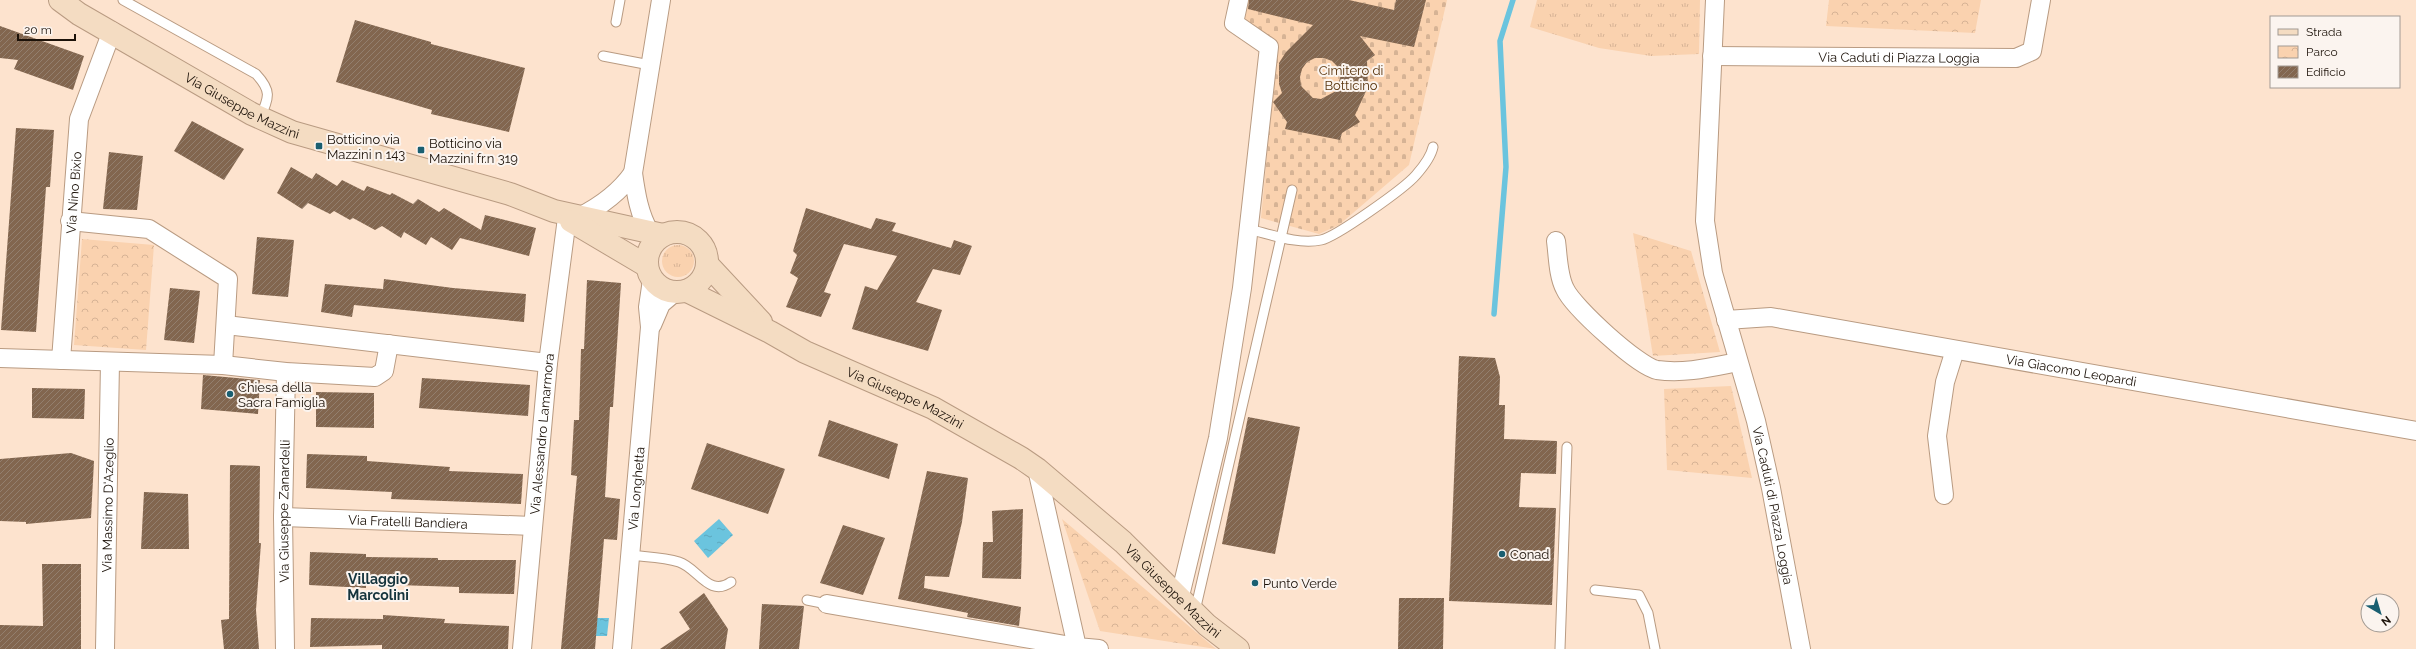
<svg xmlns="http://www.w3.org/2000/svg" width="2416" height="649" viewBox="0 0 2416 649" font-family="Raleway,sans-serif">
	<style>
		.grass { fill: url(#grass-tufts) }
		.cemetery { fill: url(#cemetery-stones) }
		.park { fill: url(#park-crowns) }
		.water { fill: url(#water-ripples) }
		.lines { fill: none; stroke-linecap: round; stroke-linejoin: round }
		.stream { stroke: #6bc4de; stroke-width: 5.5 }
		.building { fill: url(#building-hatch); fill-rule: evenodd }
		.lane-casing { stroke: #b99b82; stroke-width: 11 }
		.street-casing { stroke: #b99b82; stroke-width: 20 }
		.secondary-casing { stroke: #b99b82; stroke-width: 24 }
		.lane { stroke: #fff; stroke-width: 9 }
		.street { stroke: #fff; stroke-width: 18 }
		.secondary { stroke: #f4dcc2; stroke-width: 22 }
		.poi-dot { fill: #1a5f71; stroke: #fbf4ef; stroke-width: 1.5 }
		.labels { text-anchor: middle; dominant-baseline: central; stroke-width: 4; stroke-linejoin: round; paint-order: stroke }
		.street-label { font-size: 13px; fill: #1c1209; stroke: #fbf4ef }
		.park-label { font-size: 13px; fill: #5a350e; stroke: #fbf4ef }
		.poi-label { font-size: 13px; fill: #1c1209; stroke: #fbf4ef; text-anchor: start }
		.neighbourhood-label { font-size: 14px; font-weight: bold; fill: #15343d; stroke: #fbf4ef }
	</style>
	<defs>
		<pattern id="grass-tufts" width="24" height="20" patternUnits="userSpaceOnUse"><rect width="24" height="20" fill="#fad2af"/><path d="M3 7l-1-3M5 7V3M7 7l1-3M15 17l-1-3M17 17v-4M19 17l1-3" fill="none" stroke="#d6b395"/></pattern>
		<pattern id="cemetery-stones" width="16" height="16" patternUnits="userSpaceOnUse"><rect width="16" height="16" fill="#fad2af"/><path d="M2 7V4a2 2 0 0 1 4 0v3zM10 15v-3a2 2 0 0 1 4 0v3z" fill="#d6b395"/></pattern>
		<pattern id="park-crowns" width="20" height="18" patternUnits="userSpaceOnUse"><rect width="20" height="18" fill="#fad2af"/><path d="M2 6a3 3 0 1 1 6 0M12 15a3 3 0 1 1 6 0" fill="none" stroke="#d6b395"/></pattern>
		<pattern id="water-ripples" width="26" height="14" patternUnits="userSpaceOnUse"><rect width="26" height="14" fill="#6bc4de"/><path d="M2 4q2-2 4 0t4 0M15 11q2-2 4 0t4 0" fill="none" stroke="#5ca7bd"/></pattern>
		<pattern id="building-hatch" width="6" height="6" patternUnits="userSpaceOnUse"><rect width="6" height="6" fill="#82664f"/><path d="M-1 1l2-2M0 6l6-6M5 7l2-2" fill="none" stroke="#937f6e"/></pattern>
	</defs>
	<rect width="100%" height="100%" fill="#fde3ce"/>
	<!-- grass -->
	<g class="grass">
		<path d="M1537,0H1700L1699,54L1651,56L1599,48L1530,27Z"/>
		<circle cx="678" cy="261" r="16"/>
	</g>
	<!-- cemetery -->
	<path class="cemetery" d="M1242,0H1447L1409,165L1339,225L1319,234L1261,218L1277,47L1237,19Z"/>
	<!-- park -->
	<g class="park">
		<path d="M1829,0H1981L1975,33L1826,26Z"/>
		<path d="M1633,233L1691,251L1720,352L1653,356Z"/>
		<path d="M82,239L154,245L146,350L74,345Z"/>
		<path d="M1731,386L1752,478L1667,470L1664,389Z"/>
		<path d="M1062,519L1216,649L1100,631Z"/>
	</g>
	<!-- water -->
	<g class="water">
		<path d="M719,519L733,535L708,558L694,541Z"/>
		<path d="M597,618H609L607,636H596Z"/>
	</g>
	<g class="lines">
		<!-- stream -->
		<path class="stream" d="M1494,314L1506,167L1500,41L1513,0"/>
	</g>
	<!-- building -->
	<g class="building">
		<path d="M1249,0H1349L1394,10L1396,0H1426L1414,47L1360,36L1375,55L1367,61L1368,87L1355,115L1360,122L1342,133L1340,140L1285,129L1287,122L1273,102L1282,93L1279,84V63L1286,52L1313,25L1248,9ZM1315,58H1324L1332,61L1338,67L1341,75L1336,91L1321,99L1313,98L1301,86L1300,77L1302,69L1307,62Z"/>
		<path d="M355,20L431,42V44L525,68L509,132L431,114L432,110L336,82Z"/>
		<path d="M0,26L84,56L73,90L14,69L18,60L0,58Z"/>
		<path d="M192,121L244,149L224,180L174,151Z"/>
		<path d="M16,128L54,130L50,187H46L36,332L1,330Z"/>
		<path d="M109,152L143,156L137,210L103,209Z"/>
		<path d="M291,167L312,179L316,173L337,186L342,180L364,191L367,186L390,195L392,193L413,204L418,199L439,212L444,208L481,230L485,215L536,228L529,256L460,238L452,250L431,237L426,245L404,232L401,238L382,226L375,230L353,218L350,220L334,211L330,214L308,203L302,209L277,193Z"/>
		<path d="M806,208L871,229L876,218L896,223L892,231L951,248L954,240L972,246L960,275L933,269L916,302L942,310L928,351L852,329L865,286L877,290L897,256L844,244L824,292L831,294L821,317L786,307L798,278L790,273L797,255L793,251Z"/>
		<path d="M257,237L294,240L288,297L252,294Z"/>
		<path d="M384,279L453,288L526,294L524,322L354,305L352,317L321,312L325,284L383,289Z"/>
		<path d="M587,280L621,283L613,407H610L605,497L620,499L617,540L604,539L595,649H561L577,476L571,475L574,420H579L581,349H584Z"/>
		<path d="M170,288L200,291L194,343L164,340Z"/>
		<path d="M1459,356L1495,358L1500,377L1499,405H1505L1504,439L1557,441L1556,474L1521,473L1519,507L1556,508L1552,605L1449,601Z"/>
		<path d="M203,375L260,380L258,414L201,409Z"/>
		<path d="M422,378L530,385L528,416L419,408Z"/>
		<path d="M32,388L85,389L84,419L32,418Z"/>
		<path d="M316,392L374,393V428L316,427Z"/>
		<path d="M1248,417L1300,427L1275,554L1222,544Z"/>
		<path d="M829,420L898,444L889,479L818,456Z"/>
		<path d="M707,443L785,469L768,514L691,489Z"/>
		<path d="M71,453L94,461L91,518L26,524V522L0,521V459Z"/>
		<path d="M307,454L367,456V461L450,467L449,471L523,474L521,504L391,499L392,492L306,488Z"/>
		<path d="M230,465L260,466L259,543H261L256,610L259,649H224L221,620L229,619Z"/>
		<path d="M927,471L968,478L962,522L949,577L925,576L924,588L1021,607L1019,626L967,617L968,613L898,599Z"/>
		<path d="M144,492L188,494L189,549H141Z"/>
		<path d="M1023,509L1021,579L982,578L983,542H993L992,511Z"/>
		<path d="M843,525L885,538L863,595L820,583Z"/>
		<path d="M310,552L366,554V557L438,558V560H516L514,594L459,593V587L366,584V588L309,585Z"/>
		<path d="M42,564H81V649H0V625L43,626Z"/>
		<path d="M704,593L728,629L725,649H660L690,629L679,612Z"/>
		<path d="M1399,598H1444L1443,649H1398Z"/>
		<path d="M762,604L804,606L799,649H759Z"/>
		<path d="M383,615L445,619L444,623L509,626L508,649H382V645L310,647L311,618L383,619Z"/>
	</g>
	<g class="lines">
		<!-- lane casing -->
		<g class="lane-casing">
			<g id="lane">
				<path d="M123,0L256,74C272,91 269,97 260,118"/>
				<path d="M616,22L620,0"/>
				<path d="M603,56L650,65"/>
				<path d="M1248,229C1270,234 1298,245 1321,240C1336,237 1405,188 1416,175C1423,167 1431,157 1433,147"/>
				<path d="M630,555C646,557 664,557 679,562C698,568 709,598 731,582"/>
				<path d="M1595,590L1639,595L1648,613L1655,649"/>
				<path d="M807,600L827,604"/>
				<path d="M1195,611L1292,190"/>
				<path d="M1560,649L1567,447"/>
			</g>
		</g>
		<!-- street casing -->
		<g class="street-casing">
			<g id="street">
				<path id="s1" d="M1715,0L1705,221L1713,273L1756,421L1771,488L1801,649"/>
				<path id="s2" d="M1712,56L2016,58L2032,51L2041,0"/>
				<path d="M633,173L661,0"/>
				<path d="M579,217C601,206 619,193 633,173C636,194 639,214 650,233"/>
				<path d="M70,221L149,229L228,279L223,365"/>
				<path d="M1556,241C1558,256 1558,276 1565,289C1573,307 1639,367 1657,370C1685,374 1712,367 1738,362"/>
				<path id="s3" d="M1726,320L1771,317L2416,431"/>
				<path d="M226,325L548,363"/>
				<path d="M652,325L661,304L674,293"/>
				<path d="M0,358L223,365L286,372L375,377L384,371L389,344"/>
				<path id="s4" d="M61,360L79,119L112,31"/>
				<path d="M1037,469L1077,647L1099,649"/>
				<path d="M1944,495L1937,436L1945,382L1955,350"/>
				<path id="s5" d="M283,517L533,526"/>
				<path d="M1180,596L1218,438L1242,288L1269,47L1234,23L1239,0"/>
				<path d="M827,604L1077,647"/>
				<path id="s6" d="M105,649L110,362"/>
				<path id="s7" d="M285,649L283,517L286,372"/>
				<path id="s8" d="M522,649L548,363L567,218"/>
				<path id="s9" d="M622,649L650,327L648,307L652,280"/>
			</g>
		</g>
		<!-- secondary casing -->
		<g class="secondary-casing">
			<g id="secondary">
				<path id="s10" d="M60,0L79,14L252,114L292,132L510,194L554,211L663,235"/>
				<path d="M571,221L647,266"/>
				<circle cx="677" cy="262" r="30"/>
				<path d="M707,264L761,322"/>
				<path id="s11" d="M687,291L770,332L805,352L933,408L1021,458L1037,469L1123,542L1207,625L1238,649"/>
			</g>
		</g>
		<!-- lane -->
		<use href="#lane" class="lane"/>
		<!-- street -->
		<use href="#street" class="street"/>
		<!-- secondary -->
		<use href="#secondary" class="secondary"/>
	</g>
	<!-- markers -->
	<g class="poi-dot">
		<rect x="315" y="142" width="8" height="8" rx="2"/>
		<rect x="417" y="146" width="8" height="8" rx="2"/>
		<circle cx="230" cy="394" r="4"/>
		<circle cx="1502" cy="554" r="4"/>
		<circle cx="1255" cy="583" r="4"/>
	</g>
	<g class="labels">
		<!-- street labels -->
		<g class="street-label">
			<text stroke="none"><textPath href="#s2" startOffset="187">Via Caduti di Piazza Loggia</textPath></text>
			<text stroke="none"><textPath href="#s10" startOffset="211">Via Giuseppe Mazzini</textPath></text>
			<text stroke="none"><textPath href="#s4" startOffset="168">Via Nino Bixio</textPath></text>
			<text stroke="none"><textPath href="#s3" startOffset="350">Via Giacomo Leopardi</textPath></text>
			<text stroke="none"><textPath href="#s11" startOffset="243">Via Giuseppe Mazzini</textPath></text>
			<text stroke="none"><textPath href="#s8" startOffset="216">Via Alessandro Lamarmora</textPath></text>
			<text stroke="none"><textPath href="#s9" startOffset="161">Via Longhetta</textPath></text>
			<text stroke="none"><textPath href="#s6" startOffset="144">Via Massimo D'Azeglio</textPath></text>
			<text stroke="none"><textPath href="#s1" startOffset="514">Via Caduti di Piazza Loggia</textPath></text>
			<text stroke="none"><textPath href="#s7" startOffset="138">Via Giuseppe Zanardelli</textPath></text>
			<text stroke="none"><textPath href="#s5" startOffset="125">Via Fratelli Bandiera</textPath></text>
			<text stroke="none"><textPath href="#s11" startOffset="576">Via Giuseppe Mazzini</textPath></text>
		</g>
		<!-- park labels -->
		<g class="park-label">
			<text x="1351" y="70">Cimitero di<tspan x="1351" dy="15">Botticino</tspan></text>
		</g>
		<!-- poi labels -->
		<g class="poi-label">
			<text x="327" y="139">Botticino via<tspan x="327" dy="15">Mazzini n 143</tspan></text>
			<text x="429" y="143">Botticino via<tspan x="429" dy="15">Mazzini fr.n 319</tspan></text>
			<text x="238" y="387">Chiesa della<tspan x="238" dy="15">Sacra Famiglia</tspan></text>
			<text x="1510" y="554">Conad</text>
			<text x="1263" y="583">Punto Verde</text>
		</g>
		<!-- neighbourhood labels -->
		<g class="neighbourhood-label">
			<text x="378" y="579">Villaggio<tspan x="378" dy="16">Marcolini</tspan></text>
		</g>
	</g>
	<!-- legend -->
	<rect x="2270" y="16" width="130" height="72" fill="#fbf4ef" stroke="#a29a93"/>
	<rect x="2278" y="29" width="20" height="6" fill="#f4dcc2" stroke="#a29a93"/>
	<text x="2306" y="36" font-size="12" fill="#1c1209">Strada</text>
	<rect x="2278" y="46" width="20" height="12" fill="url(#park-crowns)" stroke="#a29a93"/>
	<text x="2306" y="56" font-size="12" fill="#1c1209">Parco</text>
	<rect x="2278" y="66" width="20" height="12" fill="url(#building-hatch)" stroke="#a29a93"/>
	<text x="2306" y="76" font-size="12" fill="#1c1209">Edificio</text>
	<!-- north arrow -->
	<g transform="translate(2380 613) rotate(142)"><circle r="19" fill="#fbf4ef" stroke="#a29a93"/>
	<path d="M0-3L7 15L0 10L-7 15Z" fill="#1a5f71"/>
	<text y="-6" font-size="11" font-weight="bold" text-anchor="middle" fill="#1c1209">N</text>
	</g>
	<!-- scale -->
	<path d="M18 34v6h57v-6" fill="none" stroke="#1c1209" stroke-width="2"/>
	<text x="24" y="34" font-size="12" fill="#1c1209" stroke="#fbf4ef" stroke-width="3" paint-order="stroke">20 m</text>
</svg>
